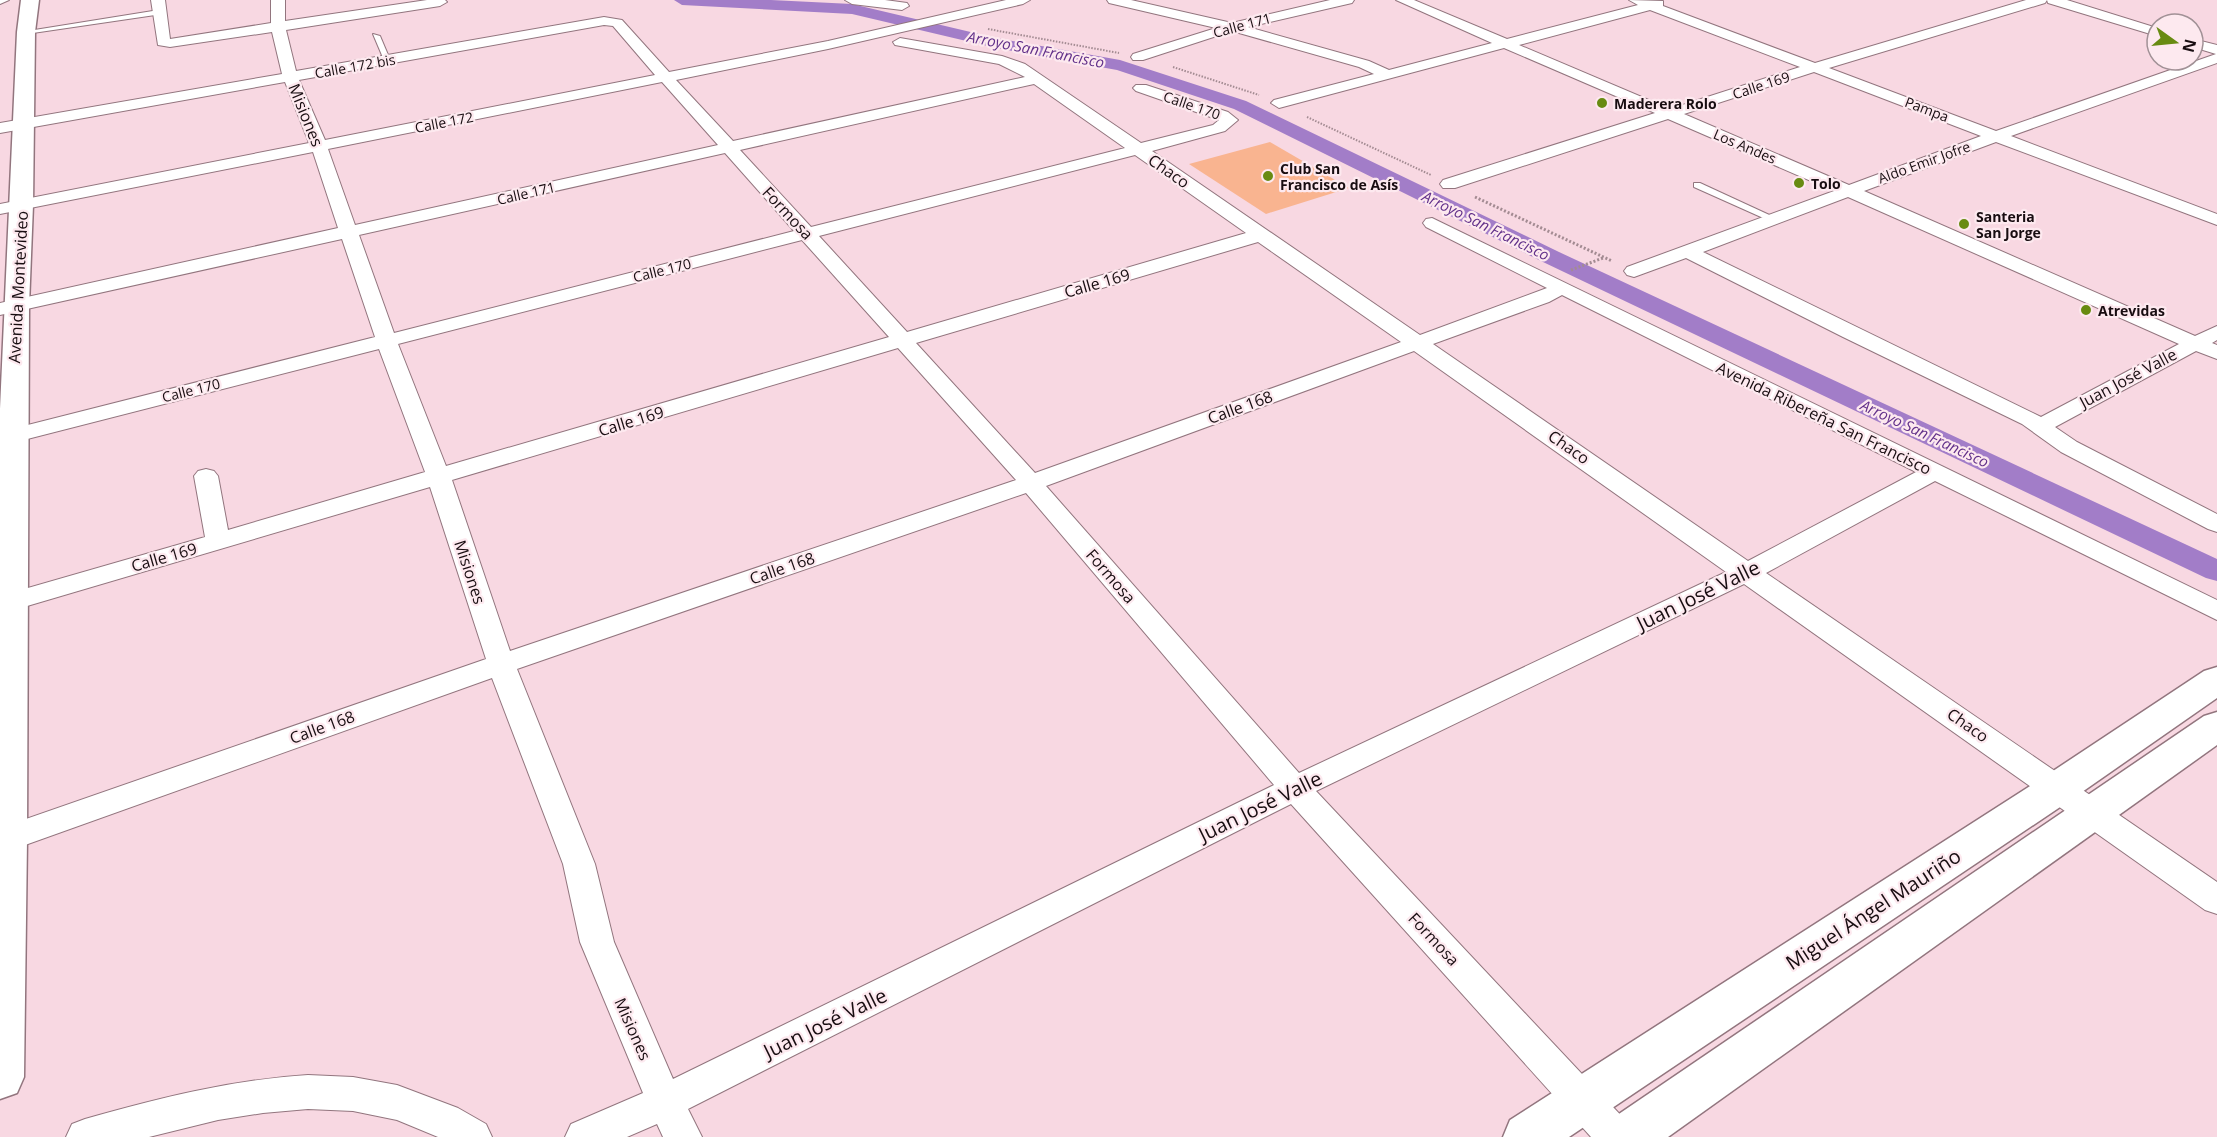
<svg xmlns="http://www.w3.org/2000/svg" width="2217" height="1137" viewBox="0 0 2217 1137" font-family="'Open Sans',sans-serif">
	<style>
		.green { fill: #f9b490 }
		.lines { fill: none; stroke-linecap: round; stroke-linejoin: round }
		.canal { fill: #a27dc8; fill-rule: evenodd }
		.lane-casing { stroke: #92757e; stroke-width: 2 }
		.street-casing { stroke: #92757e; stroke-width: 2 }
		.secondary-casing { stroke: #92757e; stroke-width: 3 }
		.path-far1 { stroke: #a38b92; stroke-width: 2; stroke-dasharray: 1.5 1.5; stroke-linecap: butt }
		.path { stroke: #a38b92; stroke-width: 3; stroke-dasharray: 2 2; stroke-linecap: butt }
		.lane { fill: #fff; fill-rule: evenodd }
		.street { fill: #fff; fill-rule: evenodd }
		.secondary { fill: #fff; fill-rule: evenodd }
		.poi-dot { fill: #688b11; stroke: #fde9ef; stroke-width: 2 }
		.labels { text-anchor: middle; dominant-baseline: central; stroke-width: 4.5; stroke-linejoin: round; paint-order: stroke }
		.far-street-label { font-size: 14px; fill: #180d11; stroke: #fde9ef }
		.far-poi-label { font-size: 14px; font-weight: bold; fill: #180d11; stroke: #fde9ef; text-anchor: start }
		.far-water-label { font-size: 15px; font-style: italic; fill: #62318a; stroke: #fde9ef }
		.street-label { font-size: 16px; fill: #180d11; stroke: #fde9ef }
		.near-street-label { font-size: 20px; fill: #180d11; stroke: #fde9ef }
	</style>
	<rect width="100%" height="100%" fill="#f8d8e2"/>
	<!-- green -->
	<path class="green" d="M1270,142L1349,188L1266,214L1189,164Z"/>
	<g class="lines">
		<!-- canal -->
		<path class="canal" d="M674,0H771L852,4L996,38L1120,60L1246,101L1559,252L2217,559V581L2206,578L1543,262L1234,109L1117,70L996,48L852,14L682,5Z"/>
		<!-- lane casing -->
		<g class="lane-casing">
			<g id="lane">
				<path d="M159,10L163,12L162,14L26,34L22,32Z"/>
				<path d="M373,34L380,36L391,62L384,60Z"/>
				<path d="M1694,183H1700L1778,219L1770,221L1694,187Z"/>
			</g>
		</g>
		<!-- street casing -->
		<g class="street-casing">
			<g id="street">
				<path d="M0,0H9L0,4Z"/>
				<path d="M151,0H165L170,39L271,23V0H285V21L427,0H445L447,2L440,6L286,30L296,71L604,17L622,20L669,72L828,41L1006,0H1030L1023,4L828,49L676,80L733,141L1025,77L999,64L895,45L893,42L900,38L1002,56L1025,64L1141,143L1213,125L1219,120L1136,91L1133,88L1136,85H1146L1228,112L1238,120L1225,131L1152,151L1420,335L1547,288L1426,227L1423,223L1426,219L1432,218L2217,600V620L1935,481L1766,573L2217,882V914L2205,910L1744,584L1316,791L1629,1124L1635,1137H1591L1291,804L688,1109L702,1137H663L657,1124L627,1137H565L571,1124L643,1093L580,942L563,864L492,678L0,854V828L486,659L430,487L0,614V596L205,537L194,476L198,471L206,469L214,471L218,476L228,530L425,472L379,349L0,446V432L375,337L342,239L0,315V303L338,228L313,152L0,214V204L309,143L285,82L0,133V123L282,74L272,32L170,47L158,45ZM604,25L613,26L655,75L325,140L299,80ZM662,82L718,145L355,225L328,149ZM1034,84L1125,148L811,227L740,150ZM725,153L794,231L394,333L359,235ZM1135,155L1246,233L907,332L819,236ZM802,240L889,337L446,466L398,344ZM1258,242L1401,342L1035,473L916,343ZM1562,295L1916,472L1748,561L1433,344L1549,302ZM898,348L1016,480L510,651L452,480ZM1414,351L1726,572L1299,773L1046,486ZM1026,493L1274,785L673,1079L614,942L595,864L517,669Z"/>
				<path d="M845,0H885L907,3L909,6L902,10L852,4Z"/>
				<path d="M1107,0H1131L1232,23L1330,0H1354L1352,3L1248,27L1369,61L1389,70L1492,43L1396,0H1414L1507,39L1638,5L1629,0L1663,1V6L1815,63L2026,0H2067L2157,28V36L2048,3L2047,0L2045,3L1829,68L1996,131L2216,54L2193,47V39L2217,45V63L2011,136L2217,214V225L1996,142L1864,191L2195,336L2217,326V340L2212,343L2217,345V359L2196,351L2055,427L2077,442L2217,514V532L2208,529L2061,452L2022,424L1843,337L1686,258L1634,277L1627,275L1624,271L1627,267L1834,191L1668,119L1455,188H1443L1440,184L1443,180L1655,113L1504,48L1279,108L1271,103L1274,100L1374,74L1359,67L1232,31L1143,60H1133L1131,57L1133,54L1216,28L1109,3ZM1650,10L1800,67L1670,109L1519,45ZM1814,72L1981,136L1849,185L1684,114ZM1848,197L2179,344L2041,417L1703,252Z"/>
				<path d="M308,1075L353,1077L397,1085L458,1108L486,1124L492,1137H438L397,1120L353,1111L308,1109L263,1113L218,1120L149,1137H66L72,1124L85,1119C159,1098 231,1080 308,1075Z"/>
			</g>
		</g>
		<!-- secondary casing -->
		<g class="secondary-casing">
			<g id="secondary">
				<path d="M21,0H39L35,32L33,205L29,306L27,839L24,1077L17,1093L0,1099V409L17,32Z"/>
				<path d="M2217,667V698L2072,799L1569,1137H1503L1510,1120L2044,777L2204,671Z"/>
				<path d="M2217,712V745L1668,1137H1603L1610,1120L2204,716Z"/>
			</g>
		</g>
		<!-- path-far1 -->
		<g class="path-far1">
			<path d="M988,29L1119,53"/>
			<path d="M1173,67L1259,95"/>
			<path d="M1307,117L1431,175"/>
		</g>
		<!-- path -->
		<g class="path">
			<path d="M1475,197L1612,261"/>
			<path d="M1571,270L1603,258"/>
		</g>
		<!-- lane -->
		<use href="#lane" class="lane"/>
		<!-- street -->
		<use href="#street" class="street"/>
		<!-- secondary -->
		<use href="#secondary" class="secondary"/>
	</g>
	<!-- markers -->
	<g class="poi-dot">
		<circle cx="1602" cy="103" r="6"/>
		<circle cx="1268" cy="176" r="6"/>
		<circle cx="1799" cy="183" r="6"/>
		<circle cx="1964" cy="224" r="6"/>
		<circle cx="2086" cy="310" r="6"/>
	</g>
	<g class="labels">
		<!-- far-street labels -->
		<g class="far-street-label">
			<text transform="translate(1242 25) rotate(-15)">Calle 171</text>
			<text transform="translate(355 66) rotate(-10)">Calle 172 bis</text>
			<text transform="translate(1761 85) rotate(-18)">Calle 169</text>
			<text transform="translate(1192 105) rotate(19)">Calle 170</text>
			<text transform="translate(1927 109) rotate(21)">Pampa</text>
			<text transform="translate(444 122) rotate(-11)">Calle 172</text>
			<text transform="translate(1745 146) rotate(23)">Los Andes</text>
			<text transform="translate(1924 162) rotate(-20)">Aldo Emir Jofre</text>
			<text transform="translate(526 193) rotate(-13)">Calle 171</text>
			<text transform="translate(662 270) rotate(-14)">Calle 170</text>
			<text transform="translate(191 390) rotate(-14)">Calle 170</text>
		</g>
		<!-- far-poi labels -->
		<g class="far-poi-label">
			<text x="1614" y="103">Maderera Rolo</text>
			<text x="1280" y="168">Club San<tspan x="1280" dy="16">Francisco de Asís</tspan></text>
			<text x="1811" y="183">Tolo</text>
			<text x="1976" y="216">Santeria<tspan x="1976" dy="16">San Jorge</tspan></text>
			<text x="2098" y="310">Atrevidas</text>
		</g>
		<!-- far-water labels -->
		<g class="far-water-label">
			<text transform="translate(1036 49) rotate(11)">Arroyo San Francisco</text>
			<text transform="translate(1486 225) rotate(26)">Arroyo San Francisco</text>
			<text transform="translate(1925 433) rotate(25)">Arroyo San Francisco</text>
		</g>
		<!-- street labels -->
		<g class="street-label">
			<text transform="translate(306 115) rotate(68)">Misiones</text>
			<text transform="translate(1169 171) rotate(35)">Chaco</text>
			<text transform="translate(788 213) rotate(47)">Formosa</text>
			<text transform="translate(1097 283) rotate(-16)">Calle 169</text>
			<text transform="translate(18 287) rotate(-87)">Avenida Montevideo</text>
			<text transform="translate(2128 378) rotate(-28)">Juan José Valle</text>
			<text transform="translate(1240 407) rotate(-20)">Calle 168</text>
			<text transform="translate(1824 418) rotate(26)">Avenida Ribereña San Francisco</text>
			<text transform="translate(631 421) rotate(-17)">Calle 169</text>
			<text transform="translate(1569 447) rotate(35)">Chaco</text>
			<text transform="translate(164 557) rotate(-16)">Calle 169</text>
			<text transform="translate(782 568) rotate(-19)">Calle 168</text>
			<text transform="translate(470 572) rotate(72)">Misiones</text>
			<text transform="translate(1111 576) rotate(49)">Formosa</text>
			<text transform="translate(1968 725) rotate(35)">Chaco</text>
			<text transform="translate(322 727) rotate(-20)">Calle 168</text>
			<text transform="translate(1434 939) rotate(47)">Formosa</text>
			<text transform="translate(633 1029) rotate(66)">Misiones</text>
		</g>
		<!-- near-street labels -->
		<g class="near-street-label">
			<text transform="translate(1698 595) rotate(-26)">Juan José Valle</text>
			<text transform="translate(1260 806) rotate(-26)">Juan José Valle</text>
			<text transform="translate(1873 909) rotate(-33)">Miguel Ángel Mauriño</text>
			<text transform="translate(825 1023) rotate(-26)">Juan José Valle</text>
		</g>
	</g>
	<!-- north arrow -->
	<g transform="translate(2175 42) rotate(105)"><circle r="28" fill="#fde9ef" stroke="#a19196" stroke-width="1.5"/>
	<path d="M0-4.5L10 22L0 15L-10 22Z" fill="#688b11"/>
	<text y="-9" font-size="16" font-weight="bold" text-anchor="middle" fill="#180d11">N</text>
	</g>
</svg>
